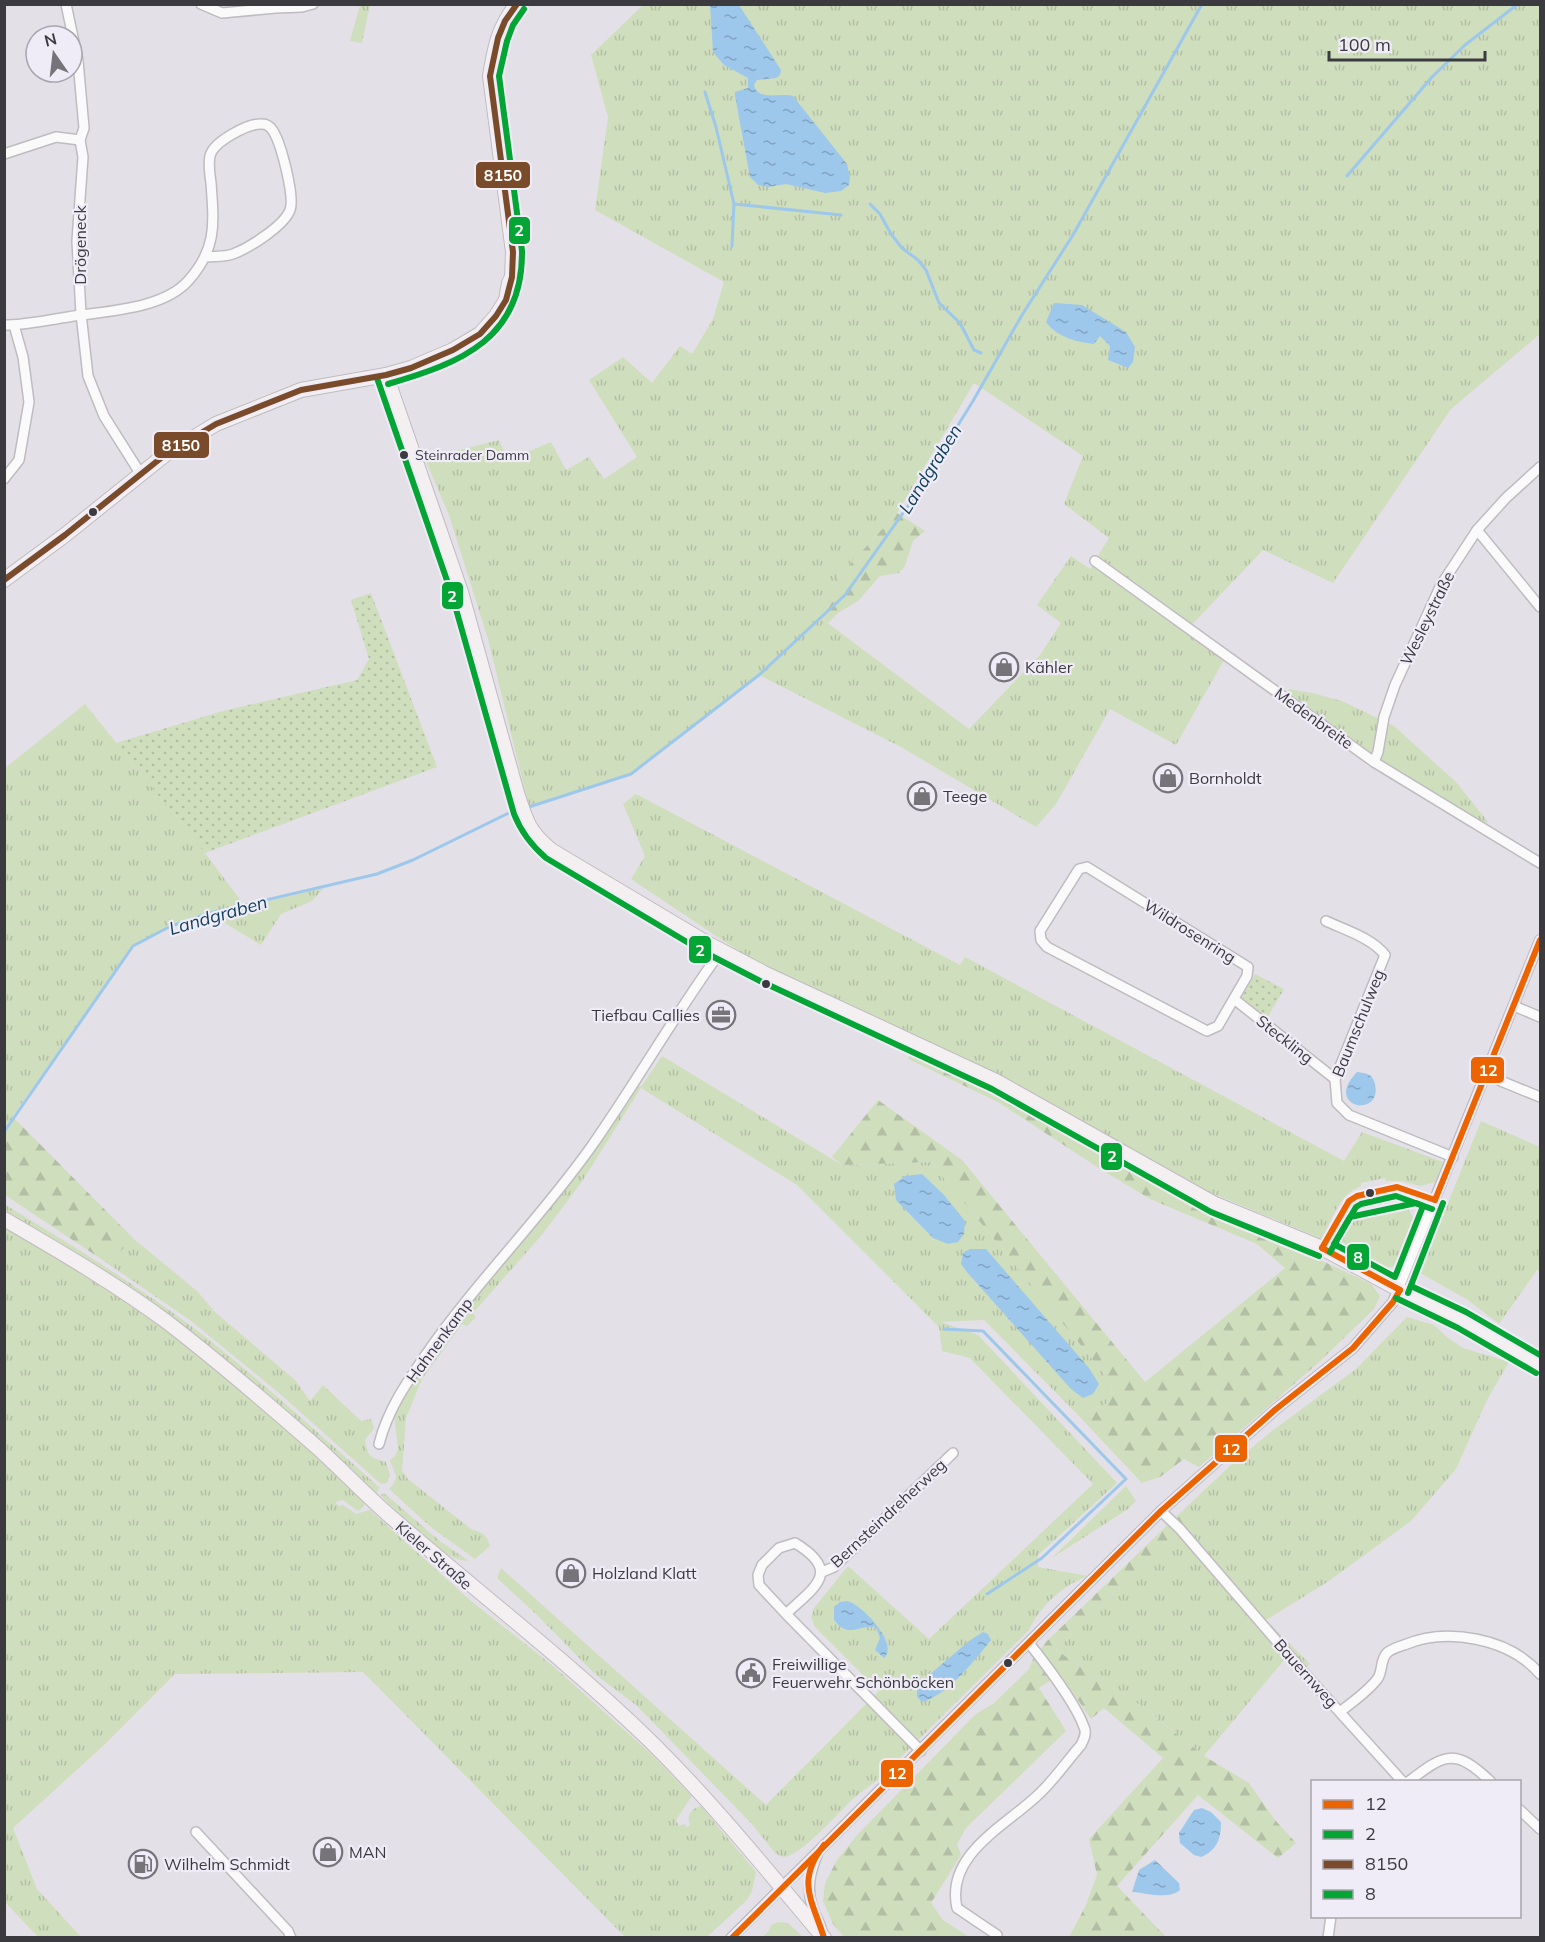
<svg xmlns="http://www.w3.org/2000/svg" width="1545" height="1942" viewBox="0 0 1545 1942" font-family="Mulish,sans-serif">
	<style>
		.grass { fill: url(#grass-tufts); fill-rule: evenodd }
		.forest { fill: url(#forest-firs) }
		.park { fill: url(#park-dots) }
		.water { fill: url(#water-ripples) }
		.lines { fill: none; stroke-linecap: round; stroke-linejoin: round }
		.stream { stroke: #9dc8ec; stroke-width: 3 }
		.street-casing { stroke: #bebcc0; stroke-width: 12 }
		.secondary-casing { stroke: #bebcc0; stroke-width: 16 }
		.street { stroke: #fbfafb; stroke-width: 9 }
		.secondary { stroke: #f4eff1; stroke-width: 14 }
		.bus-1-casing { stroke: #f0ecf7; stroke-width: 10 }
		.bus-2-casing { stroke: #f0ecf7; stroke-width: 10 }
		.bus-3-casing { stroke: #f0ecf7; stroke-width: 10 }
		.bus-4-casing { stroke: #f0ecf7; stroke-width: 10 }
		.bus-1 { stroke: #ec6400; stroke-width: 6 }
		.bus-2 { stroke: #04a535; stroke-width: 6 }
		.bus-3 { stroke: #7a4b2a; stroke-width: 6 }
		.bus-4 { stroke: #04a535; stroke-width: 6 }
		.bus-dot { fill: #3b3a3e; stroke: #f0ecf7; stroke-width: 2 }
		.labels { text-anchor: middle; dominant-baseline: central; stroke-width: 4.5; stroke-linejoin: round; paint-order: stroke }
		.bus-label { font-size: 14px; fill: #3b3a3e; stroke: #f0ecf7; text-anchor: start }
		.street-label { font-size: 16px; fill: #3b3a3e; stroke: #f0ecf7 }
		.poi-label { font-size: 16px; fill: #3b3a3e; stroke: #f0ecf7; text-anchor: start }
		.water-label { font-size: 18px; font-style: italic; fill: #0c3e5d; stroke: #f0ecf7 }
		.line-badge { stroke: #f0ecf7; stroke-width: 2 }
		.badge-label { font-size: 16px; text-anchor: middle; font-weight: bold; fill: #fff }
	</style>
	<defs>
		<pattern id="grass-tufts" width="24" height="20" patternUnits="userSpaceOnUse" patternTransform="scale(1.5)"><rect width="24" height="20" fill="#cfdebd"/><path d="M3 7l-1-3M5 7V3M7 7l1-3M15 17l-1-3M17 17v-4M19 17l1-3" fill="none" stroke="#b3bfa4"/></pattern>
		<pattern id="forest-firs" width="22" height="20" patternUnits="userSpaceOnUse" patternTransform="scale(1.5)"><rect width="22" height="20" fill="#cfdebd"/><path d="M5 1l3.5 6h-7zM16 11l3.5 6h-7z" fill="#b3bfa4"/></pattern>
		<pattern id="park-dots" width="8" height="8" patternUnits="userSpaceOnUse" patternTransform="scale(1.5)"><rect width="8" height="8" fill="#cfdebd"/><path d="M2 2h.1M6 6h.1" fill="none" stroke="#b3bfa4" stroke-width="1.8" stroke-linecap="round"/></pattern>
		<pattern id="water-ripples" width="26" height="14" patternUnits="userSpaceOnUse" patternTransform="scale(1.5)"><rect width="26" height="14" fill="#9dc8ec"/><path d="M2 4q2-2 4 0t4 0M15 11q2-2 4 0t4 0" fill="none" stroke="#81a3c1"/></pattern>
	</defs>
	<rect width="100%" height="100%" fill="#e3e1e7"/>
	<!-- grass -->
	<g class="grass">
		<path d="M360,5H370L362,43L350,41Z"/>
		<path d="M643,5H1540V334L1451,409L1333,583L1263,550L1186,631L1224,660L1176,745L1110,709L1056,804L1036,827L901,747L759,675L631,774L529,807L488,639L449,515L425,459L499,440L508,460L551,442L566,470L589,457L604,479L637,457L589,380L623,357L652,383L680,346L692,354L713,319L724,282L595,210L608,117L591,55ZM974,383L1083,456L1064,504L1109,538L1090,569L1071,556L1037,605L1061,623L1040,655L969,729L809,609L897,513Z"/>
		<path d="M1289,689L1312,693L1342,701L1394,726L1456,782L1488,822L1483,825L1387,765L1287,693Z"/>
		<path d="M85,704L205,853L245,906L324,888L312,901L281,914L261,945L210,914L171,926L133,946L5,1127V768Z"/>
		<path d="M636,794L960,965L965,957L1344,1161L1362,1132L1443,1162L1436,1182L1420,1186L1402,1181H1386L1385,1178L1361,1183V1186C1339,1194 1332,1219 1322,1239L1202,1189L929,1042L746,956L631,879L645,856L623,804Z"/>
		<path d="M662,1056L842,1165L931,1162L1110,1381L1112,1392L1108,1403L1079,1416L984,1320L941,1322L978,1335L1117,1483L1038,1555V1567L1088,1576C1063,1585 1040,1606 1029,1630L879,1779C870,1785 861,1792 853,1799C837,1814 807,1849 788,1856C783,1858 780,1856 775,1853L751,1823L636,1705L596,1675L537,1615L497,1578L501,1568L766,1805L879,1691L815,1627L811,1617L814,1608L848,1566L929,1639L1093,1484L970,1358L942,1351L939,1327L797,1185L641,1088L581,1183L541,1236L473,1313L476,1317L467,1326L462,1324L422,1379L406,1418L402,1471L408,1479L471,1529C482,1533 487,1534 490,1546L475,1559L432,1528L389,1489L394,1483L396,1476L390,1460L395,1456L398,1449L394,1415L425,1360L637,1085L641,1087Z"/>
		<path d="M1481,1121L1540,1147V1271L1537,1270L1499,1324L1468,1300L1420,1273Z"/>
		<path d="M1401,1202L1408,1208L1418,1227C1396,1284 1387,1271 1340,1248L1339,1234L1351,1217C1365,1211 1393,1219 1401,1202Z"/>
		<path d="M4,1204C72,1245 140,1287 203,1335C264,1383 321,1436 379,1487L377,1493L324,1445L106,1275L5,1212Z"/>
		<path d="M5,1225L70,1264L138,1308L198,1353L317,1455L365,1504L359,1511L356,1510L343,1500L335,1502L339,1506L343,1505L356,1514L370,1510L471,1601L553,1666L651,1754L692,1796L676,1820L679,1826L684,1824L687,1827L690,1825C686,1815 691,1809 701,1806L756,1872L752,1891L747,1900L707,1937H625L363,1672L175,1674L104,1745L13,1828L37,1889L81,1937H38L5,1902Z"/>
		<path d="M134,1239L197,1291L215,1312L295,1380L310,1401L323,1385L361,1421L371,1419L374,1428L365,1440C368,1458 370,1457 386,1462L390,1475L387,1483L381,1484L279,1393L191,1321L107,1263Z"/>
		<path d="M1407,1317L1434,1325L1448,1338L1463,1348L1509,1362L1488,1398L1456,1469L1411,1521L1329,1581L1266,1620L1310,1664L1299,1673L1284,1660L1204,1756L1143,1707L1056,1650L1169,1539L1184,1526L1179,1514L1232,1464L1272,1431L1356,1369Z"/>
		<path d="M1126,1486L1136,1501L1128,1509L1052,1558Z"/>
		<path d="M384,1493L441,1542L469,1561C442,1562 402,1515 382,1497L381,1495Z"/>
		<path d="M778,1922L788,1923L803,1937H762L768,1932L771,1925Z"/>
	</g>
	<!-- forest -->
	<g class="forest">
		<path d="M897,513L925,531L913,541L905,566L899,573L880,576L858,601L838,613L828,623L809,609Z"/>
		<path d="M912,1048L965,1070L1070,1127L1142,1172L1219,1212L1371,1284L1380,1296L1374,1309L1319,1362L1199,1467L1184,1459L1160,1477L1142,1483L1079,1416L1108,1403L1112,1392L1110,1381L931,1162L842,1165L832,1157L878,1100L962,1160L1145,1382L1285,1268L1257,1244L1150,1199L1094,1165L998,1102L908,1059Z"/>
		<path d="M12,1116L134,1239L107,1263L5,1195V1127Z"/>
		<path d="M1179,1514L1185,1526L1169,1539L1056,1650L1143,1707L1204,1756L1249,1783L1275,1820L1296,1843L1278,1858L1198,1795L1117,1886L1166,1937H1069L1085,1907L1097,1875L1089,1839L1163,1758L1104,1708L1091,1719L1060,1674L1039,1688L1066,1731L966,1828L957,1844L961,1855L931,1903L943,1920L969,1937H844L833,1924L823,1901L825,1883L837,1860L858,1834L976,1714L994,1703L1029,1669L1033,1659L1047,1641Z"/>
	</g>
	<!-- park -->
	<g class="park">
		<path d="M371,593L437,767L205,853L116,743L223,711L357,680L369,659L351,600Z"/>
		<path d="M1255,974L1284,989L1266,1020L1243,1002L1242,997Z"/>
	</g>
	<!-- water -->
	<g class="water">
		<path d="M710,5H739L781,70L780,75L776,78L757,80L754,85C758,102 780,92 793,96L847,164L850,178L849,185L841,191L825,193L786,184L768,187L758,185L750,177L735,96V92L748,88V78L724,65L713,52Z"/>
		<path d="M1054,303L1082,305L1126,332L1135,347L1133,362L1128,368L1108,360L1110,346L1100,336L1094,344C1076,342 1057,337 1046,322Z"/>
		<path d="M1357,1072C1366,1073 1373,1074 1375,1084C1383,1119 1322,1108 1357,1072Z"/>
		<path d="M922,1174L944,1195L965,1221L964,1234L958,1242L948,1244L933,1238L896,1200L894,1184L905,1176Z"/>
		<path d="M970,1249H986L1089,1368L1099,1384L1093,1394L1083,1398L1071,1389L966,1271L961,1264L963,1253Z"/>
		<path d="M847,1601C862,1604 900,1645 884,1658L875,1650L880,1638L876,1627C857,1625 849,1639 834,1620V1607L840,1602Z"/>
		<path d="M983,1632L988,1634L991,1640C974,1661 948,1695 922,1702L917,1697V1691L921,1682L969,1641Z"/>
		<path d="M1202,1808L1211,1812L1221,1822C1221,1839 1217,1850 1201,1857L1194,1855L1180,1843L1179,1833L1194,1810Z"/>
		<path d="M1155,1860L1179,1883L1180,1890C1168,1900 1147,1893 1132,1892L1139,1870Z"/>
	</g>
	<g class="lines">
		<!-- stream -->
		<g class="stream">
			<path d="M705,92L716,127L734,204L732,246"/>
			<path d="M1347,176L1432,77L1465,45L1518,4"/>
			<path d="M734,204L841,215"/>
			<path d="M870,204L880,214L891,234L902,248L918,260L926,270L939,303L960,323L974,350L981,353"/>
			<path d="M529,807L631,774L759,675L845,595L908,506L973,401L1022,315L1073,235L1202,4"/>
			<path d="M4,1132L133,946L171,926L210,913L377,874L413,860L515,810"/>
			<path d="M944,1329L983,1331L1126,1479L1042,1558L987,1594"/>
		</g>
		<!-- street casing -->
		<g class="street-casing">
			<g id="street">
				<path d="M66,4L78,61L84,128L80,140L83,157L77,241L81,314L88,376L104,416L140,473"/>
				<path d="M201,4L222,13L276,8L302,7L313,4"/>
				<path d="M4,154L56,137L80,140"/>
				<path d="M4,325C26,325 47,320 68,317C103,311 162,310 188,281C217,249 214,224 211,183C210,175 208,165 210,156C213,142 248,123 262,124C267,124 270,126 273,131C281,143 295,197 290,210C284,226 249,248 233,254C225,257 215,256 206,257"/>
				<path d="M4,479L19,460L29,402L23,357L14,325"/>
				<path d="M1477,530L1540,607"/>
				<path d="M1095,561L1374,762L1540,863"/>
				<path d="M1374,762L1378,752L1384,717L1395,685L1441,585L1477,530L1506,498L1540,467"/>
				<path d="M1087,867L1248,967L1247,976L1218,1026L1207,1031L1047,947L1041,940L1040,931L1079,869Z"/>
				<path d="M1326,921C1345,930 1372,938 1385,955L1335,1079L1337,1103L1349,1115L1453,1157"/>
				<path d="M1234,999L1335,1079"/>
				<path d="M1514,1006L1540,1017"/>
				<path d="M1486,1075L1540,1097"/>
				<path d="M379,1444C388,1409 407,1382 427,1353C477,1281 540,1219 591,1147C636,1083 675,1014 721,951"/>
				<path d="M1161,1511L1180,1529L1306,1675L1403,1782"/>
				<path d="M822,1572L834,1567L953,1453"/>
				<path d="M786,1614L759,1585L758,1575L762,1565L779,1548L795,1543C843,1572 814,1587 786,1614L921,1751"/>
				<path d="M1340,1712C1352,1702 1369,1691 1378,1678C1383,1670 1380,1660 1387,1653C1391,1649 1398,1647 1404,1645C1447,1627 1509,1638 1540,1674"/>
				<path d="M1408,1782C1444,1754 1455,1747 1491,1782"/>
				<path d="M1520,1810L1540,1829"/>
				<path d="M196,1832L288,1931L291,1938"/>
				<path d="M818,1853C810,1872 806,1889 813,1909C816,1917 820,1923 822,1931"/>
				<path d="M997,1935L957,1908C945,1854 1006,1826 1039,1794C1054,1780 1067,1761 1081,1745C1084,1739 1087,1733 1084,1727C1076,1704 1044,1662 1029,1643"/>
				<path d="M731,1938L1161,1511L1276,1409L1353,1348L1393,1302L1540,940"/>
				<path d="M1328,1938L1331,1916"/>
			</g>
		</g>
		<!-- secondary casing -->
		<g class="secondary-casing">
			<g id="secondary">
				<path d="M386,375L461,592L517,793C526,820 528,831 551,850L707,943L764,973L996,1081L1215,1204L1322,1248L1400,1290L1462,1320L1540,1365"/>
				<path d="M4,580L65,535L166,454L216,424L301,390L386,375L411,368L453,350L480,334L496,316L506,300L509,283L512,277L513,252L490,76C495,46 498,28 517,4"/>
				<path d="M4,1219C59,1251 116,1284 167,1322C219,1362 269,1405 319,1449C343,1471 366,1495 391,1517C475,1590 565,1659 645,1736C709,1798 766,1869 824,1938"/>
			</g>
		</g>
		<!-- street -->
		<use href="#street" class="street"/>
		<!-- secondary -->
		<use href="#secondary" class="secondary"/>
		<!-- bus-1 casing -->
		<g class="bus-1-casing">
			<g id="bus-1">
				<path d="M1435,1200L1540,940"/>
				<path d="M1322,1248L1349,1201L1357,1196L1397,1187L1435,1200"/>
				<path d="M1322,1248L1400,1290"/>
				<path d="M732,1938L1161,1511L1276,1409L1353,1348L1393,1302L1400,1290"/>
				<path d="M824,1938C813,1901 795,1882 824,1845"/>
			</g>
		</g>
		<!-- bus-2 casing -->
		<g class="bus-2-casing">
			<g id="bus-2">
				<path d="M377,378L452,595L514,814C521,832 531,845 546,858L702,951L760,981L992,1089L1211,1212L1319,1256"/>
				<path d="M388,384C462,363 523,338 522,251L499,76L507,41L513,25L524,9"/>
				<path d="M1330,1252L1356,1207L1361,1204L1396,1196L1432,1209"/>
				<path d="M1408,1293L1443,1203"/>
				<path d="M1396,1298L1458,1328L1536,1373"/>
			</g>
		</g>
		<!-- bus-3 casing -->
		<g class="bus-3-casing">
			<path id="bus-3" d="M4,580L65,535L166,454L216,424L301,390L386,375L411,368L453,350L480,334L496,316L506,300L512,277L513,252L490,76L498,38L505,21L517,4"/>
		</g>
		<!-- bus-4 casing -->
		<g class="bus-4-casing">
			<g id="bus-4">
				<path d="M1416,1203L1423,1206L1395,1277L1334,1244L1350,1217Z"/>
				<path d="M1411,1286L1466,1312L1540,1355"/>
			</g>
		</g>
		<!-- bus-1 -->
		<use href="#bus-1" class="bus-1"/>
		<!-- bus-2 -->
		<use href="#bus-2" class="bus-2"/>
		<!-- bus-3 -->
		<use href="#bus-3" class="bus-3"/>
		<!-- bus-4 -->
		<use href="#bus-4" class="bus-4"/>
	</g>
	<!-- icons -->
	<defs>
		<g id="shop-ring" transform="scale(1.5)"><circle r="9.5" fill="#f0ecf7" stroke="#767479" stroke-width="1.5"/><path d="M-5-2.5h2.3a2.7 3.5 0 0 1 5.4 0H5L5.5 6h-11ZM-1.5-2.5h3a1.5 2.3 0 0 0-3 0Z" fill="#767479"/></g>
		<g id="office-ring" transform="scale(1.5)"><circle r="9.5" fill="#f0ecf7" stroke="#767479" stroke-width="1.5"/><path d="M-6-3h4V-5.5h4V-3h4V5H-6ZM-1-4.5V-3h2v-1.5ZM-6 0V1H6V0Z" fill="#767479"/></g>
		<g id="civic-ring" transform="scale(1.5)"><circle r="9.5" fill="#f0ecf7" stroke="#767479" stroke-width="1.5"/><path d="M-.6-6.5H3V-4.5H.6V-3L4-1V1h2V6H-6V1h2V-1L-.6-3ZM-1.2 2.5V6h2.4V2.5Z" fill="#767479"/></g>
		<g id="fuel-ring" transform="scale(1.5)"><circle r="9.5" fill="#f0ecf7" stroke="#767479" stroke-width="1.5"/><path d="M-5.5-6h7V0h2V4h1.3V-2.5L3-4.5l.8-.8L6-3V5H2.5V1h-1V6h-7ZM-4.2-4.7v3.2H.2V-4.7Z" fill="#767479"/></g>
	</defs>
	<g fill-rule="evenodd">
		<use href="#shop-ring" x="1004" y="667"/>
		<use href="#shop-ring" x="1168" y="778"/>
		<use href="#shop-ring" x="922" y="796"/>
		<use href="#office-ring" x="721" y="1015"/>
		<use href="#shop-ring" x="571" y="1573"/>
		<use href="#civic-ring" x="751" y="1673"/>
		<use href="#shop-ring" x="328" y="1852"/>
		<use href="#fuel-ring" x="143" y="1864"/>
	</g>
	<!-- markers -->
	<g class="bus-dot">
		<circle cx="404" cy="455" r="5"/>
		<circle cx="93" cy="512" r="5"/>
		<circle cx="766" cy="984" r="5"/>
		<circle cx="1370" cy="1193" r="5"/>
		<circle cx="1008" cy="1663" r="5"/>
	</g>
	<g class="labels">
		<!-- bus labels -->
		<g class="bus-label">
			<text x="415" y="455">Steinrader Damm</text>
		</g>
		<!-- street labels -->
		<g class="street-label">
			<text transform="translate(80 245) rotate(-90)">Drögeneck</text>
			<text transform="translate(1427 618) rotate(-64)">Wesleystraße</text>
			<text transform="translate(1314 718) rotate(36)">Medenbreite</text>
			<text transform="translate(1190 931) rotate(32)">Wildrosenring</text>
			<text transform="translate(1358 1023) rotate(-68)">Baumschulweg</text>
			<text transform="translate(1285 1039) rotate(38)">Steckling</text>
			<text transform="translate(439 1340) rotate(-54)">Hahnenkamp</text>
			<text transform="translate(888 1513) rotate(-43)">Bernsteindreherweg</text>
			<text transform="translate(434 1555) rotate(41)">Kieler Straße</text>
			<text transform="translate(1306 1673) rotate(48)">Bauernweg</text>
		</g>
		<!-- poi labels -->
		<g class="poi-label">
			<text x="1025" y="667">Kähler</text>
			<text x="1189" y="778">Bornholdt</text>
			<text x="943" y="796">Teege</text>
			<text x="700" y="1015" text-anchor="end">Tiefbau Callies</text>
			<text x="592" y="1573">Holzland Klatt</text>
			<text x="772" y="1664">Freiwillige<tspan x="772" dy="18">Feuerwehr Schönböcken</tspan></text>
			<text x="349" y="1852">MAN</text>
			<text x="164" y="1864">Wilhelm Schmidt</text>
		</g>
		<!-- water labels -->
		<g class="water-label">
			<text transform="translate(930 469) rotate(-58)">Landgraben</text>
			<text transform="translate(218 915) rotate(-16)">Landgraben</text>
		</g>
	</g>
	<g class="line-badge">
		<rect x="475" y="161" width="56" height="28" rx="6" fill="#7a4b2a"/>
		<rect x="508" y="216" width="23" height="29" rx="6" fill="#04a535"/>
		<rect x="153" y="431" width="57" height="28" rx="6" fill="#7a4b2a"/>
		<rect x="441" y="581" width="23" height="29" rx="6" fill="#04a535"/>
		<rect x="688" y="935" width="24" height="29" rx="6" fill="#04a535"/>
		<rect x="1470" y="1056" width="35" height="28" rx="6" fill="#ec6400"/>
		<rect x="1100" y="1142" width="23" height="29" rx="6" fill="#04a535"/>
		<rect x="1346" y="1243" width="24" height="28" rx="6" fill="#04a535"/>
		<rect x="1214" y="1434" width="34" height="29" rx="6" fill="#ec6400"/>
		<rect x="880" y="1759" width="34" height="29" rx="6" fill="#ec6400"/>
	</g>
	<g class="badge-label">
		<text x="503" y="181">8150</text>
		<text x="519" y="236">2</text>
		<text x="181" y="451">8150</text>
		<text x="452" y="602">2</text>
		<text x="700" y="956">2</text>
		<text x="1488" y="1076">12</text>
		<text x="1112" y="1162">2</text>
		<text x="1358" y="1263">8</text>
		<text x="1231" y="1455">12</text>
		<text x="897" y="1779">12</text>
	</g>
	<!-- border -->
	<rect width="1545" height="1942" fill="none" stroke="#3b3a3e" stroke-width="12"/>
	<!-- legend -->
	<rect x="1311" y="1780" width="210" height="138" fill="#f0ecf7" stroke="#a8a5ad" stroke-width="1.5"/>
	<rect x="1323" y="1800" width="30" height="9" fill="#ec6400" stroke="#a8a5ad" stroke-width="1.5"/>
	<text x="1365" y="1810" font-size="18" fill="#3b3a3e">12</text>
	<rect x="1323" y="1830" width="30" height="9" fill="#04a535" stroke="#a8a5ad" stroke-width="1.5"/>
	<text x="1365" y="1840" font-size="18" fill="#3b3a3e">2</text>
	<rect x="1323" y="1860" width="30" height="9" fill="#7a4b2a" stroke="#a8a5ad" stroke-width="1.5"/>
	<text x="1365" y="1870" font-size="18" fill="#3b3a3e">8150</text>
	<rect x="1323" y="1890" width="30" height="9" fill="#04a535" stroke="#a8a5ad" stroke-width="1.5"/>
	<text x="1365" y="1900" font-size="18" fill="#3b3a3e">8</text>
	<!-- north arrow -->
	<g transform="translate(54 54) rotate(346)"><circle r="28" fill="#f0ecf7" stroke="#a8a5ad" stroke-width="1.5"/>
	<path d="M0-4.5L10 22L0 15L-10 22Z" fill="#767479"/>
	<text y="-9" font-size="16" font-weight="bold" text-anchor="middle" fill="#3b3a3e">N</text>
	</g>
	<!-- scale -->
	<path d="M1329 51v9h156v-9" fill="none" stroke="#3b3a3e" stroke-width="3"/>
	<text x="1338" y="51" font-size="18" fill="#3b3a3e" stroke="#f0ecf7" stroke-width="4.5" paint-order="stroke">100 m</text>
</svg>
